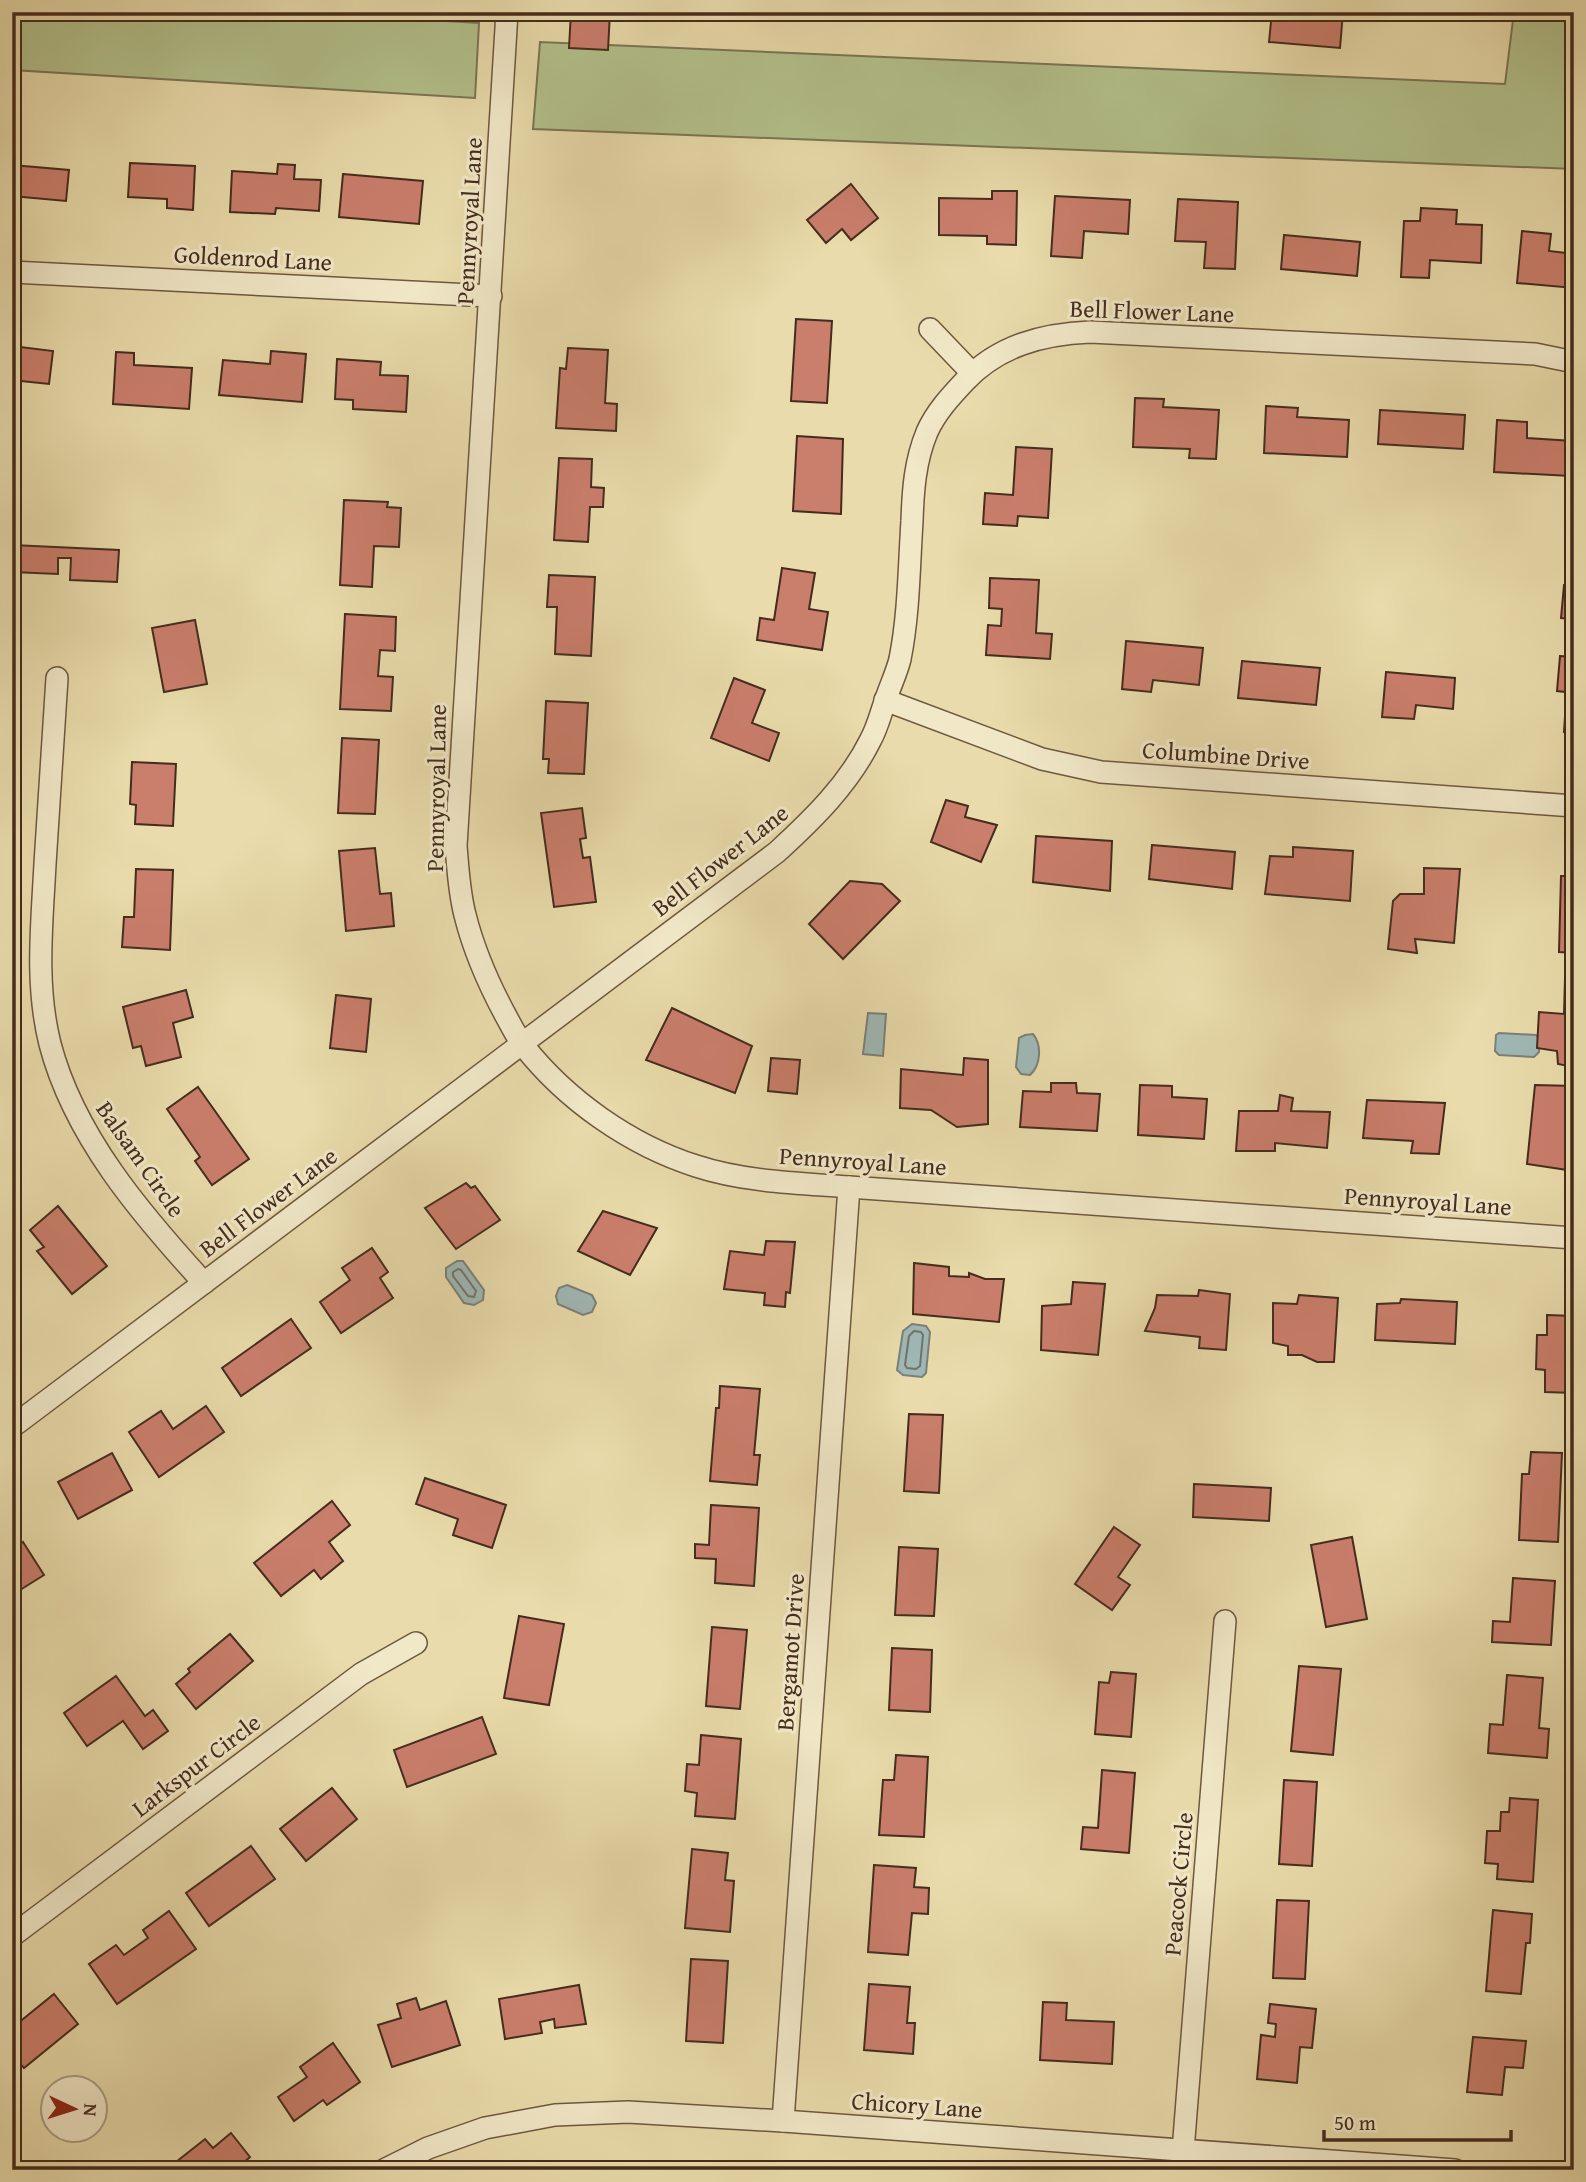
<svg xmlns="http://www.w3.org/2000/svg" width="1586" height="2182" viewBox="0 0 1586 2182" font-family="'Gentium Book Plus',serif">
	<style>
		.green { fill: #b3c18c; stroke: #7c7654; stroke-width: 2 }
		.water { fill: #9fb8b6; stroke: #7b8079; stroke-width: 2 }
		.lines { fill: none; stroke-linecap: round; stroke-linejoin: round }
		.shore { stroke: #72726a; stroke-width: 2 }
		.building { fill: #ca7e6c; stroke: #452c1d; stroke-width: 2 }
		.minor-casing { stroke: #6e5840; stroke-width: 24 }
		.minor { stroke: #f1e8c8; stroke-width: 21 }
		.labels { text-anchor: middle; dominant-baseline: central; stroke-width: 6; stroke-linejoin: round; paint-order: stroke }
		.street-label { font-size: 24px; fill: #452c1d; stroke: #f1e8c8 }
	</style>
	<rect width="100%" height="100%" fill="#e9dbab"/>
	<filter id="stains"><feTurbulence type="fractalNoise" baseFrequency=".00286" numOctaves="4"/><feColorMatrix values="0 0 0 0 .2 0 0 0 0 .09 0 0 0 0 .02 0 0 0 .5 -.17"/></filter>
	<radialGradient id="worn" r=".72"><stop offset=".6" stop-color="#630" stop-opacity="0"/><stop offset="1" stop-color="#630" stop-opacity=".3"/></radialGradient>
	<!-- green -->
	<g class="green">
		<path d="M12,12H298L479,23L475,98L12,70Z"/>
		<path d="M1514,12H1574V169L533,129L540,42L1505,84Z"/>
	</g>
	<!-- water -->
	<g class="water">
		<path d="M868,1013L886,1014L883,1056L863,1054Z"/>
		<path d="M1499,1033L1536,1035L1540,1039L1539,1052L1534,1057L1499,1055L1495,1051L1496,1035Z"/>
		<path d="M1033,1034C1042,1045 1041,1065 1030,1075L1021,1074L1016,1067L1019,1038L1025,1035Z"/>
		<path d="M457,1261H463L484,1290L483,1300L474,1305L464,1303L446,1277V1268Z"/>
		<path d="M567,1285L592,1295L596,1303L592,1312L583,1315L558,1304L556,1296L559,1288Z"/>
		<path d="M912,1324L926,1326L930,1332L926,1373L922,1377L903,1375L897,1370L903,1331Z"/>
	</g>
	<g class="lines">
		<!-- shore -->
		<g class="shore">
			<path d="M458,1269L461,1270L476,1291L474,1297L468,1296L453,1276V1272Z"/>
			<path d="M914,1331L921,1332L923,1335L920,1366L916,1369L907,1368L905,1365L909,1336Z"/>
		</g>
	</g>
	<!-- building -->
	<g class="building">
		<path d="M571,12H610L608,50L569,48Z"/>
		<path d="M893,12H954L953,18Z"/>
		<path d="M1272,12H1343L1340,48L1269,42Z"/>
		<path d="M130,163L195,166L193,210L167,208V199L128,197Z"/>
		<path d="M278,164L295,165L294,179L321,180L319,211L276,208L275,214L230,212L232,171L277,174Z"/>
		<path d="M12,165L69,170L66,201L12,196Z"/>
		<path d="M343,174L423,181L419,224L339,217Z"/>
		<path d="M851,184L878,218L851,240L842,229L826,243L807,220Z"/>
		<path d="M992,191H1017L1016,245L987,244V236L939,235V198L992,199Z"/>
		<path d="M1055,196L1130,200L1128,234L1084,231L1082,258L1051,256Z"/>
		<path d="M1178,199L1238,202L1235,269L1204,268L1206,242L1175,241Z"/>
		<path d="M1421,208L1457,210L1456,224L1482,225L1481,263L1430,260L1429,278L1401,277L1404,221H1420Z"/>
		<path d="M1522,231L1551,234L1549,251L1574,254V288L1517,283Z"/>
		<path d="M1284,235L1360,242L1357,276L1281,269Z"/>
		<path d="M796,319L832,321L827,403L791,401Z"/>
		<path d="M12,346L53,351L49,384L12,380Z"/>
		<path d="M568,348L608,350L605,403L617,404L616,431L556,428L560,368L566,369Z"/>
		<path d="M271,351L306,354L302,402L219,395L223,360L270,364Z"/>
		<path d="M116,352L134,353V365L192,368L189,409L113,404Z"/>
		<path d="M337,359L381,362L380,375L408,376L406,412L353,409V400L335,399Z"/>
		<path d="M1135,398L1164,399L1163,407L1219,410L1216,459L1189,458L1190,449L1133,447Z"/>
		<path d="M1266,406L1298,408L1297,417L1349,420L1347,457L1264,453Z"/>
		<path d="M1380,410L1465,415L1463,449L1378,444Z"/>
		<path d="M1497,420L1527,422V438L1573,441L1571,476L1494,472Z"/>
		<path d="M797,436L843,439L841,514L793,511Z"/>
		<path d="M1016,447L1052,449L1048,518L1018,516L1017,526L983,524L985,493L1013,495Z"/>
		<path d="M559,458L592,459L591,487L604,488L603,507H590L588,542L554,540Z"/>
		<path d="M344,500L388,502L387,507L401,508L399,547L374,546L372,587L340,585Z"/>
		<path d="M12,545L119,550L117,582L70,580L71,558H58V574L12,572Z"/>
		<path d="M782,568L815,573L809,609L828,612L822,650L757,640L760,618L774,620Z"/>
		<path d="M549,575L595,577L591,656L555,654L557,607H547Z"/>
		<path d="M990,578L1039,580L1036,633L1052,634L1050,659L986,655L988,625L1001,626L1002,609L989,608Z"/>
		<path d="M1564,585L1574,586V619L1561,618Z"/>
		<path d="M345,614L396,617L395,651L380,650L378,676L393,677L391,711L340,709Z"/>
		<path d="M195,620L207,684L164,692L152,628Z"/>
		<path d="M1126,641L1203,648L1199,685L1153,680L1151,692L1122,689Z"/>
		<path d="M1560,656L1574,657V693L1557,691Z"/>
		<path d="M1242,661L1320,668L1316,705L1238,698Z"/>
		<path d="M1386,672L1455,678L1453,709L1416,705L1414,719L1382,717Z"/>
		<path d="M734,678L765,690L752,723L779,733L769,761L711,738Z"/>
		<path d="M546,701L588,703L584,774L548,773L549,759H543Z"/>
		<path d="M1566,701H1574V733L1564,732Z"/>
		<path d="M342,738L379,740L375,814L338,813Z"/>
		<path d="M132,762L176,764L173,826L135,824L136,805L130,804Z"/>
		<path d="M946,800L968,806L965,817L997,825L981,862L931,842Z"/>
		<path d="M582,808L586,838L580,839L583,858L590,857L596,902L554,907L541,813Z"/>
		<path d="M1036,836L1112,841L1110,891L1033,882Z"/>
		<path d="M1152,845L1235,852L1232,889L1149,879Z"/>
		<path d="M1293,847L1353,851L1350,901L1265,894L1270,856L1293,857Z"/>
		<path d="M375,848L380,894L391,893L394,926L346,931L339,851Z"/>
		<path d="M1424,868L1460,869L1454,943L1415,939L1417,953L1388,949L1393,901L1400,894H1424Z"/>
		<path d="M136,869L173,870L170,950L122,947L124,917H134Z"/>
		<path d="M1561,876H1574V953L1559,952Z"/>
		<path d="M850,881L882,884L900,901L843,959L809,924Z"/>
		<path d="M1565,978H1574V1067L1558,1064L1557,1051L1537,1048L1539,1012L1564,1014Z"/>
		<path d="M186,990L193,1017L173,1023L181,1057L146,1066L141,1046L133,1048L123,1007Z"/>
		<path d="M336,995L371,999L366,1052L330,1048Z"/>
		<path d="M672,1008L752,1046L735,1093L646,1060Z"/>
		<path d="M771,1058L800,1060L797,1094L768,1091Z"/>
		<path d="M964,1058L988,1060V1124L957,1127L931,1110L900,1108L901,1069L963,1075Z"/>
		<path d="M1051,1083H1076L1077,1093L1100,1094L1097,1131L1020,1127L1023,1091L1051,1092Z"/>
		<path d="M1140,1085L1172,1086V1097L1207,1099L1204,1139L1138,1135Z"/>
		<path d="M1535,1085L1574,1086V1171L1527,1164Z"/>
		<path d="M198,1087L249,1159L212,1185L195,1161L200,1157L167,1109Z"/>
		<path d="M1280,1095L1293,1098L1291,1111L1330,1112L1327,1148L1275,1143V1151H1236L1239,1111H1278Z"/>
		<path d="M1367,1100L1445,1103L1439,1154L1411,1153L1413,1141L1363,1138Z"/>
		<path d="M466,1183L471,1188L475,1186L500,1220L456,1249L425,1208Z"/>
		<path d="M58,1206L107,1266L72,1294L37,1251L44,1247L30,1230Z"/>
		<path d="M603,1211L657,1228L630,1275L578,1251Z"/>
		<path d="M766,1241L795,1242L790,1293L786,1292L785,1307L764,1305L765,1293L724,1289L730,1251L764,1255Z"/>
		<path d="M372,1248L388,1272L380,1278L393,1298L341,1333L320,1302L350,1280L342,1268Z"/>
		<path d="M914,1263L949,1267V1276L969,1277V1273L985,1279H1004L999,1322L913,1314Z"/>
		<path d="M1073,1282L1105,1284L1098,1355L1041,1350L1042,1306L1071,1304Z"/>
		<path d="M1199,1290L1230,1294L1226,1350L1199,1348L1200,1337L1145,1331L1155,1308L1157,1295L1198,1296Z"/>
		<path d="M1299,1295L1338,1298L1334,1362H1317L1302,1355H1288V1346L1273,1343V1303L1297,1304Z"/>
		<path d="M1401,1299L1457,1302L1455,1344L1375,1340L1377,1304L1400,1303Z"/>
		<path d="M1547,1315L1574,1316V1393L1545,1392V1370L1536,1369L1537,1335H1547Z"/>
		<path d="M291,1319L311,1348L241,1396L222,1368Z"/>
		<path d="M720,1386L760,1389L754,1455H760L757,1485L710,1481L716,1408H719Z"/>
		<path d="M206,1406L224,1432L159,1477L129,1432L161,1411L173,1429Z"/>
		<path d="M909,1414L943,1415L939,1493L904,1491Z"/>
		<path d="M1531,1452L1562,1453L1558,1542L1519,1540L1522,1474H1529Z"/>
		<path d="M112,1453L132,1490L78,1519L58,1482Z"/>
		<path d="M425,1478L506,1505L492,1548L453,1535L458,1519L416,1504Z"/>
		<path d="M1194,1484L1271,1488L1269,1521L1193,1517Z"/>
		<path d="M332,1501L350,1525L329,1542L343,1561L321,1579L314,1570L281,1596L254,1563Z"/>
		<path d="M711,1505L759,1508L754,1586L715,1583L716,1559L695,1558V1544L709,1545Z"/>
		<path d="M1114,1527L1140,1545L1118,1577L1130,1585L1112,1610L1075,1584Z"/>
		<path d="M1352,1537L1367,1619L1326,1627L1311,1545Z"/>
		<path d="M23,1542L44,1575L12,1595V1549Z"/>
		<path d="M899,1547L938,1549L934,1616L895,1615Z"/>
		<path d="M1513,1578L1555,1581L1551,1645L1492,1642L1493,1621L1510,1622Z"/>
		<path d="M519,1616L564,1624L549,1705L504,1698Z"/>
		<path d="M712,1627L747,1630L740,1709L706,1706Z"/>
		<path d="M230,1634L253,1661L196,1709L176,1684L190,1672L188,1669Z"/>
		<path d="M892,1648L932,1650L930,1712L889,1710Z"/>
		<path d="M1299,1666L1341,1669L1333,1755L1291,1751Z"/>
		<path d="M1111,1672L1136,1674L1131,1737L1095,1734L1099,1682L1109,1683Z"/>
		<path d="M1507,1675L1543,1678L1539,1728L1549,1729L1547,1758L1488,1753L1490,1724L1503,1725Z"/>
		<path d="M116,1676L145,1716L153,1710L168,1731L143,1749L123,1721L87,1746L64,1713Z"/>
		<path d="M482,1717L496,1754L407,1787L394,1750Z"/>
		<path d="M701,1735L741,1739L735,1819L695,1816L697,1793L685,1791L687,1764L699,1765Z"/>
		<path d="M896,1755L928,1757L924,1837L879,1835L883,1780H894Z"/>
		<path d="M1102,1770L1135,1773L1129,1853L1081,1849L1083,1827L1098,1828Z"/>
		<path d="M1284,1780L1317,1782L1312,1866L1279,1864Z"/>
		<path d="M332,1788L357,1819L306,1861L280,1829Z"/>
		<path d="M1510,1798L1538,1800L1533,1882L1497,1879L1498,1864L1485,1863L1487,1831H1500L1501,1812H1509Z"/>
		<path d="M251,1846L275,1879L209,1926L186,1893Z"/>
		<path d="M692,1849L728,1853L725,1880L734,1881L730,1932L685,1928Z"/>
		<path d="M874,1865L916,1868L914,1887L929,1888L928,1914L912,1913L908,1955L868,1952Z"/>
		<path d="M1277,1900L1309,1901L1305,1979L1273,1978Z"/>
		<path d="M1493,1910L1532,1914L1530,1943H1526L1521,1994L1486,1991Z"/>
		<path d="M169,1911L196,1949L117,2004L89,1964L116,1945L124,1955L148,1938L143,1930Z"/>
		<path d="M691,1959L728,1961L723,2043L686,2041Z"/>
		<path d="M869,1984L910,1987L907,2023H915L913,2054L864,2050Z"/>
		<path d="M579,1985L586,2024L555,2028L554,2019L540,2022L542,2033L505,2039L499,1999Z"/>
		<path d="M54,1994L78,2024L24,2068L12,2053V2028Z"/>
		<path d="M416,1998L420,2010L446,2001L460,2045L392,2067L378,2025L401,2018L397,2004Z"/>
		<path d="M1043,2002L1067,2003L1066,2020L1114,2022L1112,2064L1040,2060Z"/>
		<path d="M1270,2004L1316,2009L1312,2048L1300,2047L1297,2083L1257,2079L1261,2035L1275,2037L1276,2024L1268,2023Z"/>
		<path d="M1473,2037L1526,2041L1523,2068L1505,2067L1502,2095L1467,2092Z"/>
		<path d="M333,2043L360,2082L327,2105L323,2100L294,2121L278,2097L307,2077L300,2067Z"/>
		<path d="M231,2133L250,2157L235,2170H174L171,2166L205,2139L213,2148Z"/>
	</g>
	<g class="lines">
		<!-- minor casing -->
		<g class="minor-casing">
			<g id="minor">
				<path d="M507,12L456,846C458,869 459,892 465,915C474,951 489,985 507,1018C512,1027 517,1037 523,1045C566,1100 630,1145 696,1166C745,1182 798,1183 849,1187L1574,1238"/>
				<path d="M12,272L491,296"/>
				<path d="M930,329L972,373"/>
				<path d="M57,678C53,740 49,802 45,864C42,924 35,984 50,1044C74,1136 141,1214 204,1283"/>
				<path d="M885,700L1042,759L1101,772L1574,806"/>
				<path d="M12,1427L777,852C813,819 849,784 871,739C878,726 881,712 886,699C890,686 897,672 900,659C909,614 909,566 912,521C913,490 915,461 927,432C936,412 950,397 965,381C998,346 1042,334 1090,332L1535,354L1574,362"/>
				<path d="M12,1936L361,1674L416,1643"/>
				<path d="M783,2121L849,1187"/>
				<path d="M1183,2151L1225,1621"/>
				<path d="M384,2170L428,2148L485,2128L555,2115L628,2112L783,2121L1455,2170"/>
			</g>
		</g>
		<!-- minor -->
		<use href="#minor" class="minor"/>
	</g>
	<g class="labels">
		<!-- street labels -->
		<g class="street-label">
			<text transform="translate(469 221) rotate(-87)">Pennyroyal Lane</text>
			<text transform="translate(253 258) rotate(3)">Goldenrod Lane</text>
			<text transform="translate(1152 311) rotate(2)">Bell Flower Lane</text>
			<text transform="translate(1226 755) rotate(4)">Columbine Drive</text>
			<text transform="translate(436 788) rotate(-89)">Pennyroyal Lane</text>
			<text transform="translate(720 860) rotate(-38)">Bell Flower Lane</text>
			<text transform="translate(141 1159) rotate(55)">Balsam Circle</text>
			<text transform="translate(863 1161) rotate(4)">Pennyroyal Lane</text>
			<text transform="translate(1428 1201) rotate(4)">Pennyroyal Lane</text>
			<text transform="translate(268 1202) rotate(-37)">Bell Flower Lane</text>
			<text transform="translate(790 1652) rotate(-86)">Bergamot Drive</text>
			<text transform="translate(196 1765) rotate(-37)">Larkspur Circle</text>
			<text transform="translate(1178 1884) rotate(-85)">Peacock Circle</text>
			<text transform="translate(917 2105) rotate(4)">Chicory Lane</text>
		</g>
	</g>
	<!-- margin -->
	<rect width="1586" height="2182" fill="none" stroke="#e9dbab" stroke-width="42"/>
	<rect x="14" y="14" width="1558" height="2154" fill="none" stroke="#452c1d" stroke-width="3.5"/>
	<rect x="21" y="21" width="1544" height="2140" fill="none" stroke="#452c1d" stroke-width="2"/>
	<!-- north arrow -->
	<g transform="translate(74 2109) rotate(94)"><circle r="33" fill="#f1e8c8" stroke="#ac9d84" stroke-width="2"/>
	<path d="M0-5L12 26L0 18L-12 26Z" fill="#8f2418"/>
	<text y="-10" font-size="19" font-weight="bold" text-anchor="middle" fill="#452c1d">N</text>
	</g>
	<!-- scale -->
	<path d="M1324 2130v10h187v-10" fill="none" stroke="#452c1d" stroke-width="3.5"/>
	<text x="1334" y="2130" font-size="21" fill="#452c1d" stroke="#f1e8c8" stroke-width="5" paint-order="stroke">50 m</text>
	<rect width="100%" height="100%" filter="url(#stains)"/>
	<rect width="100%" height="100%" fill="url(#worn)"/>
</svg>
